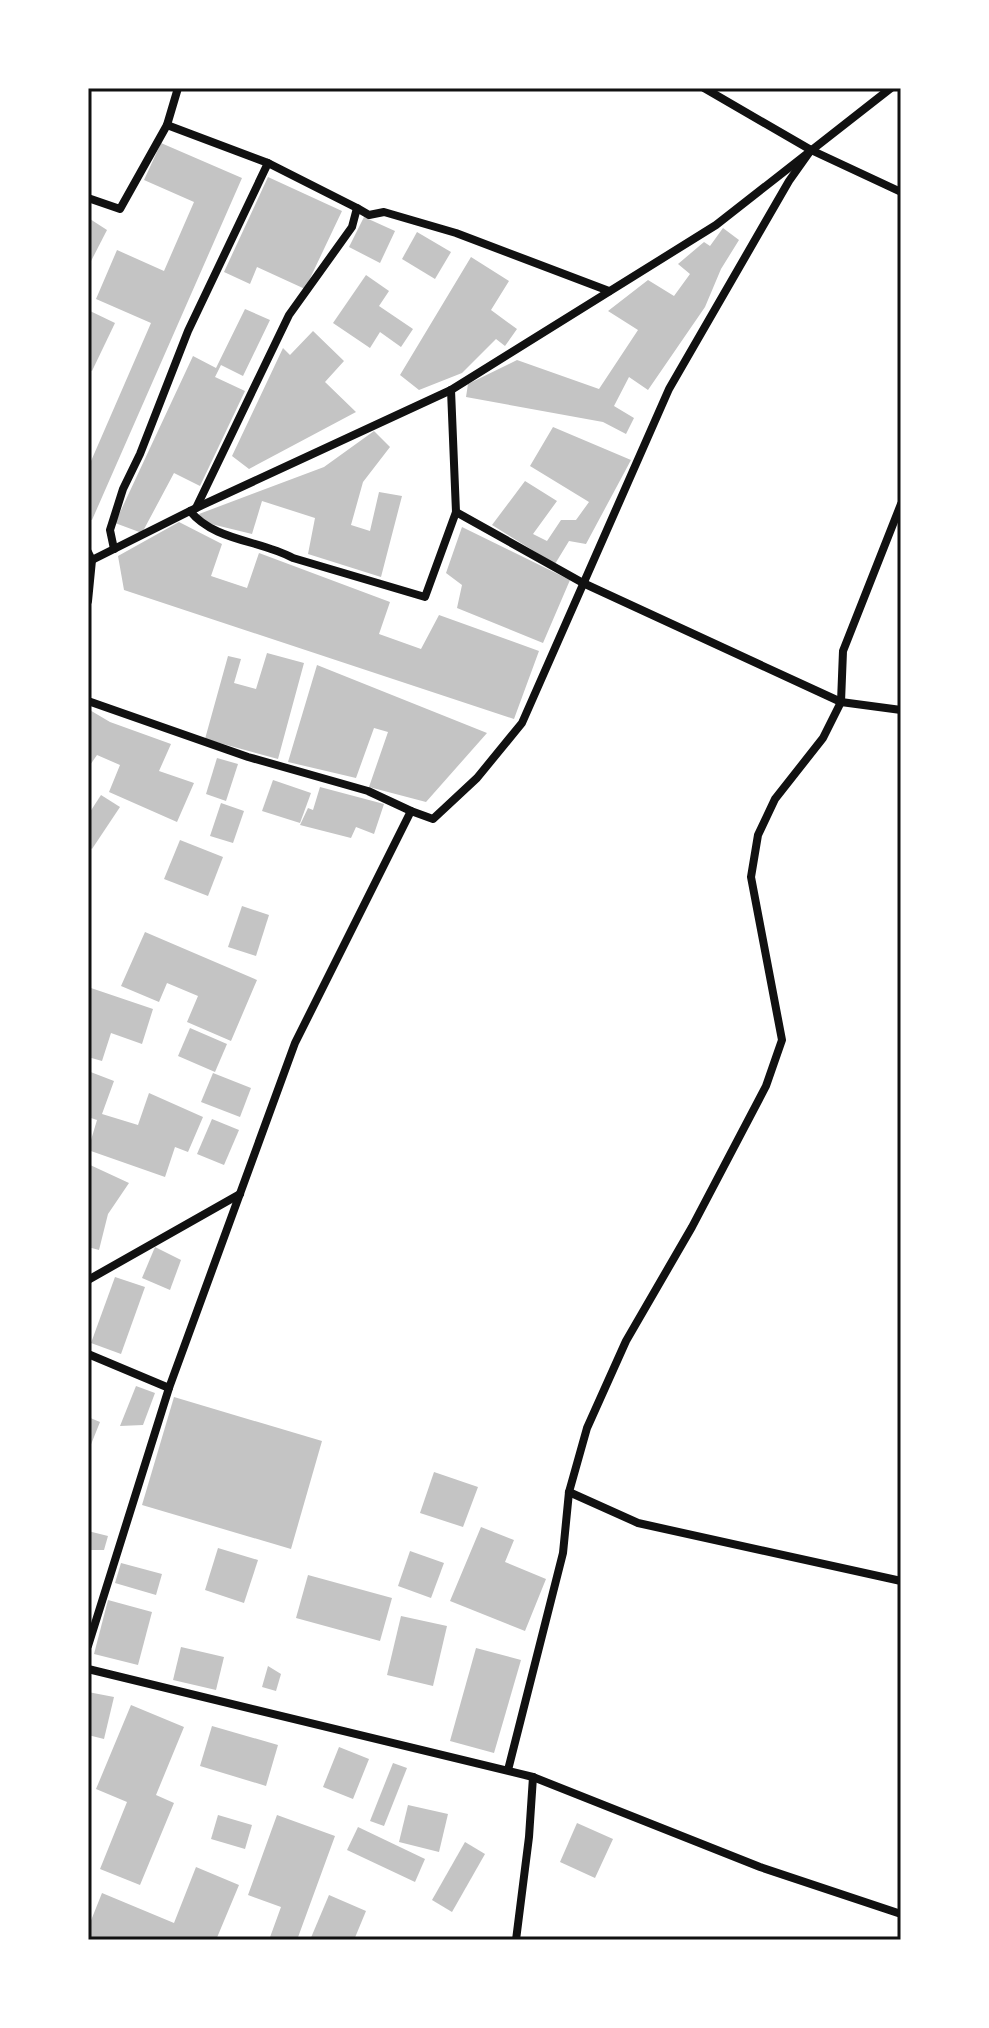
<svg xmlns="http://www.w3.org/2000/svg" width="989" height="2028" viewBox="0 0 989 2028" font-family="Ubuntu,sans-serif">
	<style>
		.building { fill: #c4c4c4 }
		.lines { fill: none; stroke-linecap: round; stroke-linejoin: round }
		.minor { stroke: #111; stroke-width: 8 }
		.neatline { fill: none; stroke: #111; stroke-width: 3 }
	</style>
	<rect width="100%" height="100%" fill="#fff"/>
	<!-- building -->
	<g class="building">
		<path d="M161,143L242,178L92,520L88,519V468L151,323L96,299L117,250L164,271L194,202L144,180Z"/>
		<path d="M268,177L342,211L305,289L257,267L250,284L224,272Z"/>
		<path d="M364,217L395,231L380,263L349,247Z"/>
		<path d="M90,219L107,230L88,267V222Z"/>
		<path d="M723,228L739,240L721,269L705,307L648,390L629,377L614,406L634,418L626,434L603,422L466,397L468,384L517,360L599,389L638,330L608,311L648,280L674,296L690,274L678,264L704,242L710,246Z"/>
		<path d="M417,232L451,252L435,279L402,259Z"/>
		<path d="M471,257L509,281L491,310L517,329L505,346L496,339L462,373L419,390L400,375Z"/>
		<path d="M366,275L389,291L379,306L413,329L401,347L380,332L370,348L333,323Z"/>
		<path d="M245,309L270,320L243,376L221,365L215,377L245,391L200,486L174,473L142,533L115,523L193,356L216,368Z"/>
		<path d="M88,310L115,323L92,371L88,369Z"/>
		<path d="M313,331L344,361L325,382L356,412L249,469L232,456L283,348L290,355Z"/>
		<path d="M553,427L631,460L586,544L569,541L555,564L492,525L525,481L557,501L533,534L547,541L561,520H576L589,502L530,466Z"/>
		<path d="M374,431L390,447L363,482L351,525L370,531L379,492L402,496L381,577L308,554L315,518L262,501L252,534L203,522L199,514L324,467Z"/>
		<path d="M179,522L222,544L211,576L247,588L259,553L390,602L379,634L421,649L439,615L539,651L514,719L124,590L118,556Z"/>
		<path d="M462,527L570,580L543,643L457,608L462,585L446,573Z"/>
		<path d="M267,653L304,663L278,759L205,739L228,656L241,659L234,683L256,689Z"/>
		<path d="M317,665L487,733L426,802L369,787L388,732L374,728L356,778L288,762Z"/>
		<path d="M88,709L110,722L171,744L159,771L194,783L177,822L109,792L120,765L97,755L88,768Z"/>
		<path d="M217,758L238,764L226,801L206,794Z"/>
		<path d="M273,780L311,793L300,823L262,811Z"/>
		<path d="M320,787L384,804L374,834L356,827L351,838L300,825L308,808L313,810Z"/>
		<path d="M101,795L120,807L92,849L88,846V815Z"/>
		<path d="M221,803L244,811L233,843L210,836Z"/>
		<path d="M180,840L223,857L208,896L164,879Z"/>
		<path d="M242,906L269,915L256,956L228,947Z"/>
		<path d="M145,932L257,980L231,1041L187,1022L198,996L167,983L159,1002L121,986Z"/>
		<path d="M88,987L153,1009L142,1044L111,1033L102,1061L88,1057Z"/>
		<path d="M190,1028L227,1044L215,1072L178,1056Z"/>
		<path d="M88,1071L114,1081L102,1114L138,1125L149,1093L203,1117L188,1152L175,1147L165,1177L88,1150L97,1120L88,1117Z"/>
		<path d="M213,1073L251,1088L240,1117L201,1102Z"/>
		<path d="M212,1119L239,1130L224,1165L197,1154Z"/>
		<path d="M88,1164L129,1183L108,1214L99,1250L88,1247Z"/>
		<path d="M155,1247L181,1260L170,1290L142,1278Z"/>
		<path d="M115,1277L145,1287L121,1354L91,1343Z"/>
		<path d="M136,1386L155,1393L143,1425L120,1426Z"/>
		<path d="M174,1397L322,1441L291,1549L142,1505Z"/>
		<path d="M88,1417L100,1422L88,1452Z"/>
		<path d="M434,1472L478,1487L463,1527L420,1513Z"/>
		<path d="M481,1527L514,1540L505,1562L546,1579L525,1631L450,1601Z"/>
		<path d="M88,1531L108,1536L104,1550H88Z"/>
		<path d="M218,1548L258,1560L244,1603L205,1590Z"/>
		<path d="M410,1551L444,1563L431,1598L398,1586Z"/>
		<path d="M121,1563L162,1574L156,1595L115,1583Z"/>
		<path d="M308,1575L392,1598L380,1641L296,1618Z"/>
		<path d="M108,1600L152,1612L138,1665L94,1654Z"/>
		<path d="M401,1616L447,1626L433,1686L387,1675Z"/>
		<path d="M181,1647L224,1657L216,1690L173,1680Z"/>
		<path d="M476,1648L521,1660L494,1753L450,1741Z"/>
		<path d="M268,1666L281,1674L276,1691L262,1687Z"/>
		<path d="M88,1692L114,1697L104,1739L88,1735Z"/>
		<path d="M131,1705L184,1727L156,1795L174,1803L140,1885L100,1869L127,1802L96,1789Z"/>
		<path d="M212,1726L278,1745L266,1786L200,1766Z"/>
		<path d="M339,1747L369,1759L353,1799L323,1787Z"/>
		<path d="M393,1763L407,1768L384,1826L370,1821Z"/>
		<path d="M408,1805L448,1814L439,1852L399,1842Z"/>
		<path d="M218,1815L252,1825L245,1849L211,1839Z"/>
		<path d="M277,1815L335,1836L297,1940H269L281,1907L248,1895Z"/>
		<path d="M577,1823L613,1839L595,1878L560,1862Z"/>
		<path d="M358,1827L425,1859L415,1882L347,1850Z"/>
		<path d="M465,1842L485,1854L452,1912L432,1900Z"/>
		<path d="M196,1867L239,1885L216,1940H88V1928L102,1893L174,1923Z"/>
		<path d="M329,1895L366,1911L354,1940H310Z"/>
	</g>
	<g class="lines">
		<!-- minor -->
		<g class="minor">
			<path d="M704,88L811,150L901,192"/>
			<path d="M167,125L178,88"/>
			<path d="M268,163L357,208"/>
			<path d="M88,198L120,209L167,125L268,163L188,331L140,454L123,489L110,530L114,549"/>
			<path d="M451,390L456,512L583,583L841,702L901,710"/>
			<path d="M196,508L289,315L352,227L357,208L369,215L384,212L456,233L609,291"/>
			<path d="M190,511C214,541 260,540 293,558L425,597L456,512"/>
			<path d="M88,552L92,560L88,601"/>
			<path d="M88,562L196,508L451,390L716,225L891,88"/>
			<path d="M88,701L248,757L368,791L411,811"/>
			<path d="M88,1280L240,1194"/>
			<path d="M88,1354L169,1388"/>
			<path d="M569,1492L638,1523L901,1581"/>
			<path d="M88,1646L169,1388L295,1043L411,811L433,819L477,778L522,723L669,389L789,181L811,150"/>
			<path d="M88,1669L533,1777L760,1867L901,1914"/>
			<path d="M508,1770L563,1553L569,1492L587,1428L626,1341L692,1227L766,1086L782,1040L751,877L758,835L775,799L823,738L841,702L843,651L901,504"/>
			<path d="M516,1940L529,1837L533,1777"/>
		</g>
	</g>
	<!-- border -->
	<rect width="989" height="2028" fill="none" stroke="#ffffff" stroke-width="180"/>
	<rect x="90" y="90" width="809" height="1848" class="neatline"/>
</svg>
